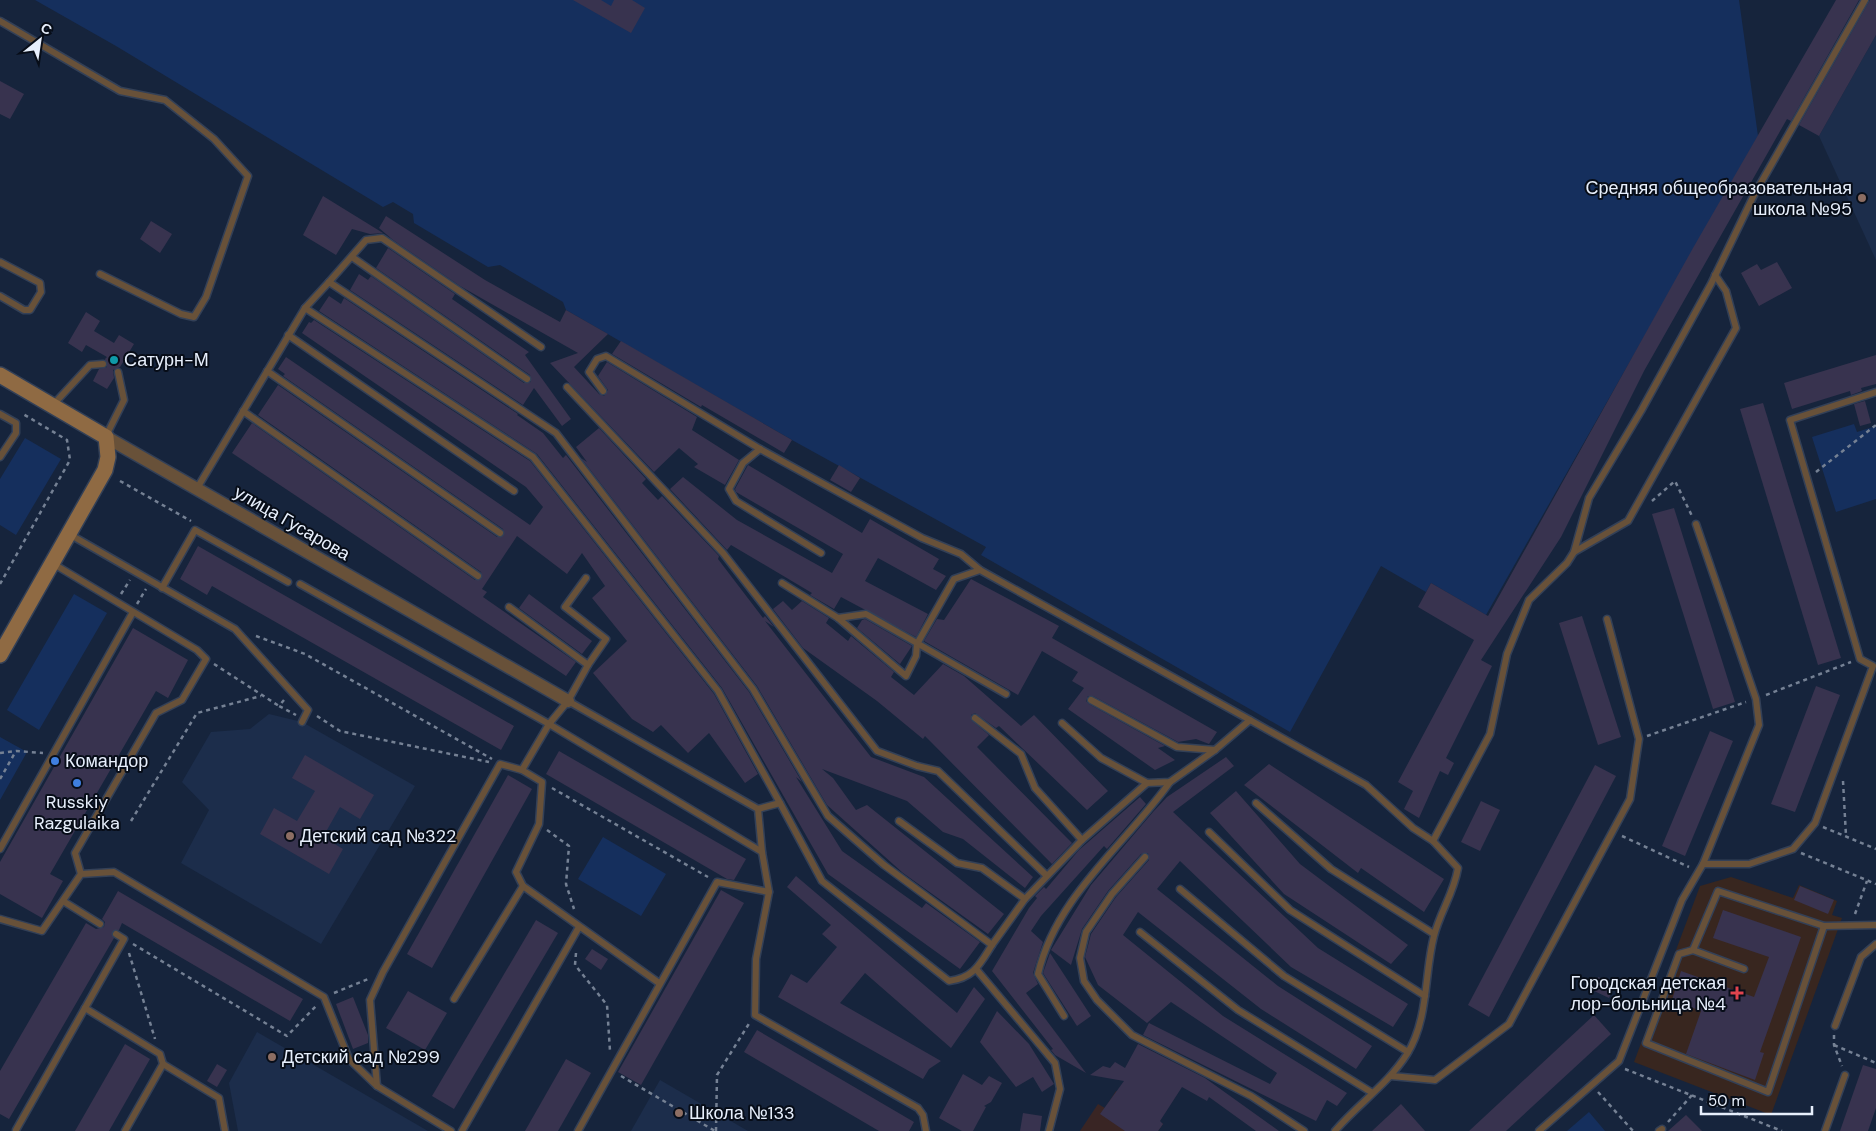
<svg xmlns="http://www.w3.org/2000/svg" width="1876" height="1131" viewBox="0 0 1876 1131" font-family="'DM Sans',sans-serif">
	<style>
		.built { fill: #1c2d4b }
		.industrial { fill: #392524 }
		.medical { fill: #38261f }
		.green { fill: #152f5d }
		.building { fill: #38334f }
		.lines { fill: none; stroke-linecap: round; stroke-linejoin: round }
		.lane-casing { stroke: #334057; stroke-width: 9 }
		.street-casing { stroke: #334057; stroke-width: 15 }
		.secondary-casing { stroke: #334057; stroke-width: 18 }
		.path { stroke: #758194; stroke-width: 2.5; stroke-dasharray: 4 4; stroke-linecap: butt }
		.lane { stroke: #685139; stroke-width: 6 }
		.street { stroke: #685139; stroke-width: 12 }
		.secondary { stroke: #8f6a43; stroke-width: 15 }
		.education-dot { fill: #8d6e63; stroke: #070d18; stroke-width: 2 }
		.culture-dot { fill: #0f9aa8; stroke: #070d18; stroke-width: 2 }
		.shop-dot { fill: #3f7fe0; stroke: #070d18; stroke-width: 2 }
		.health-dot { fill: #e0444e; stroke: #070d18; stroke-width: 2 }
		.labels { text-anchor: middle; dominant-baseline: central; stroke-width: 4; stroke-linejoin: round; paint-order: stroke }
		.poi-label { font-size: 18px; fill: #e7effc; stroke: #070d18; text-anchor: start }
		.street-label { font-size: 18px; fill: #e7effc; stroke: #070d18 }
	</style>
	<rect width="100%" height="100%" fill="#16243c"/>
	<!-- built -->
	<g class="built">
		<path d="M1876,35V260L1819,136Z"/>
		<path d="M269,714L302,722L415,786L321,944L181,863L209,810L182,782L211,732L250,729Z"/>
		<path d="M257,1032L428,1131H238L229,1083Z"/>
		<path d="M660,1080L748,1131H631Z"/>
	</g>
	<!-- industrial -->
	<path class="industrial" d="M1116,1091L1163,1124L1158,1131H1080L1098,1104L1105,1108Z"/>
	<!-- medical -->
	<path class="medical" d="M1731,877L1793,898L1799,885L1837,901L1832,915L1842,918L1771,1115L1634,1062L1700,886Z"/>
	<!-- green -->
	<g class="green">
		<path d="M35,0H1739L1758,136L1486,615L1431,583L1426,592L1381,566L1290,732L981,555L986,547L792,440L566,310L563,302L500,265L488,267L414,223L413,214L393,202L383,207L116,46Z"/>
		<path d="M1854,424L1857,432L1876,426V499L1836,512L1812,437Z"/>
		<path d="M25,438L61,459L16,535L0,525V479Z"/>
		<path d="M74,594L107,613L39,730L7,710Z"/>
		<path d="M0,737L27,752L0,800Z"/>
		<path d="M603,837L666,874L641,916L578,879Z"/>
		<path d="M1589,1112L1605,1131H1567Z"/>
	</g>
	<!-- building -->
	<g class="building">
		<path d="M573,0H601L611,6L614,0H632L645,8L631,33Z"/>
		<path d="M1836,0H1859L1791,121L1787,119L1644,371L1561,537L1481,660L1492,666L1446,758L1454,763L1448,775L1440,771L1419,818L1404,809L1413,791L1398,782L1474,640L1418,607L1431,583L1488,616L1693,248Z"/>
		<path d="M1870,0H1876V35L1819,136L1799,125Z"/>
		<path d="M0,81L24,94L10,119L0,114Z"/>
		<path d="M323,196L383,233L370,234L352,229L336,255L303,235Z"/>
		<path d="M386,216L485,280L560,322L566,310L608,334L574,367L599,394L604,396L608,390L598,376L607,362L697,417L692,430L739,460L725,485L694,467L698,464L679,448L654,472L550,363L578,353L460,286L393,240L379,228Z"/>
		<path d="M151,221L172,234L160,253L140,239Z"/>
		<path d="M388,248L455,294L452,299L529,352L525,355L571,419L562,426L534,388L523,405L350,290L359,274L368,280L371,276L524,383L531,382L530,375L376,268Z"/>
		<path d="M1777,262L1792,288L1759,306L1741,273L1757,264L1761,270Z"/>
		<path d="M329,296L341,304L344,298L518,414L517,415L543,433L563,458L566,455L749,692L802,782L796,777L842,851L922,908L926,903L980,942L960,969L828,874L722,688L537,454L319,311Z"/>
		<path d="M86,312L100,321L94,331L114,343L119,335L134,344L120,367L113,370L114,378L107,389L93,381L99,369L107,367L105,359L107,357L86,345L82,352L68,343Z"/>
		<path d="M314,320L530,461L714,694L758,774L745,783L709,733L688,753L661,725L653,732L632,719L593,673L627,641L592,598L605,586L582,553L567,574L517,536L482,589L487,592L483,597L576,662L566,676L232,453L252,423L475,580L482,578L481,572L258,415L278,385L497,537L504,535L503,529L283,376L285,374L278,369L286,357L530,525L543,507L526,487L302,333L309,322L311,323Z"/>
		<path d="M621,341L792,440L784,453L702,405L701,407L612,354Z"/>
		<path d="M1876,355V384L1861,388L1862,391L1851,395L1850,391L1792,409L1784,383Z"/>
		<path d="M1865,401L1871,423L1860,426L1854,404Z"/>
		<path d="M1763,403L1841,658L1818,665L1740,409Z"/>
		<path d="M599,428L646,479L642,483L658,500L662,496L719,556L718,559L763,618L765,616L774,627L765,621L871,757L924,777L1033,877L1025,888L963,839L943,832L907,801L822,769L833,778L856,810L867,805L1004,914L988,934L903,873L827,805L757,686L581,458L587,462L576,447Z"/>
		<path d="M748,465L862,533L870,519L939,559L933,569L946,576L936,590L878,558L865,581L928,614L916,637L841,597L834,609L810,595L812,593L731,545L727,550L670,489L683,477L737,520L832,573L843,554L736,492L735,489Z"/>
		<path d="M839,465L860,478L851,492L830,480Z"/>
		<path d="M1674,508L1735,702L1713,709L1652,514Z"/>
		<path d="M198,546L514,726L501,750L212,586L207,595L180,579Z"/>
		<path d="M971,579L1059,626L1052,638L1217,732L1209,744L1196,739L1178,742L1093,696H1088L1086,701L1089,704L1165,746L1158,748L1175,760L1155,770L1068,709L1084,688L1072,681L1078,672L1042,651L1018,695L924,641L937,619L944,620Z"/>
		<path d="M529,594L592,641L582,654L519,608Z"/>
		<path d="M783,601L792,610L802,601L829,618L826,623L848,641L851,636L894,672L891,677L914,695L943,664L964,676L1021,726L1034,715L1108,791L1087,810L999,726L996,728L975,713L971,715V720L989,735L977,747L1072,843L1052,864L925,736L923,739L877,701L803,648L773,609Z"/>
		<path d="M1582,616L1621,737L1598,745L1559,623Z"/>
		<path d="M865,619L912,646L900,664L857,628L862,620Z"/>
		<path d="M133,628L188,660L168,698L156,691L50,874L63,881L42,918L0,894V862Z"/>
		<path d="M1816,686L1840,695L1795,812L1771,804Z"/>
		<path d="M1710,731L1733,741L1685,856L1662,846Z"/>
		<path d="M559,751L746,859L734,880L727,879L546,774Z"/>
		<path d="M305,755L374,795L360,819L340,807L323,837L343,849L329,874L260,834L274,808L297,821L315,791L292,778Z"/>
		<path d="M1226,757L1234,766L1173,812L1318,948L1408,1004L1393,1027L1291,967L1180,861L1157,889L1278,986L1372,1046L1356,1069L1261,1009L1138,912L1123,935L1223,1016L1347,1093L1337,1106L1327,1100L1316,1121L1143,1035L1149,1023L1270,1084L1277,1073L1171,1002L1147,1023L1098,985L1085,957L1091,934L1116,897L1149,860L1148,853L1141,854L1108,891L1082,929L1071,965L1051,950L1091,885L1153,812L1167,797Z"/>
		<path d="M1269,764L1444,879L1424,912L1361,868L1358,873L1244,785Z"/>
		<path d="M1595,765L1616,776L1489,1017L1468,1005Z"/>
		<path d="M508,775L532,789L432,968L407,954Z"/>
		<path d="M1236,791L1300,864L1408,945L1391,964L1284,894L1210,813Z"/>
		<path d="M1140,797L1146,804L1107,849L1104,846L1041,916L1031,931L1043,942L1033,973L1038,984L1026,993L1086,1073L1055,1055L1051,1050L1053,1049L992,971L1029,908L1037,898L1035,896L1044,887L1046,889L1079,850Z"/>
		<path d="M1481,801L1500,810L1480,851L1461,842Z"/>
		<path d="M796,876L957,1013L974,987L985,999L951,1048L865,973L840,1003L941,1061L929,1069L923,1079L778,997L791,974L807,983L837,947L822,934L831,925L787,887Z"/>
		<path d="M1800,886L1834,900L1828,914L1794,900Z"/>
		<path d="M721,890L744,903L641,1085L618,1072Z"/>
		<path d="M118,891L303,999L290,1021L122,923L119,930L112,932L114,938L9,1119L0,1114V1071L86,923L96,929L104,927L105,922L102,919Z"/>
		<path d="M1723,910L1801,937L1760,1052L1764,1053L1755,1080L1686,1054L1701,1011L1672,1000L1681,971L1754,997L1769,957L1713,938Z"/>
		<path d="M536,920L558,933L454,1109L432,1096Z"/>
		<path d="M592,949L608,959L601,970L585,959Z"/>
		<path d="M1050,953L1091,1016L1077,1026L1043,973Z"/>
		<path d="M1598,977L1615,984L1609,998L1592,990Z"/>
		<path d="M408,991L447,1013L425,1050L386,1028Z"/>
		<path d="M353,997L368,1035V1043L353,1049L336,1004Z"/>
		<path d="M997,1011L1029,1044L1054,1084L1042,1092L1033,1077L1016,1087L980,1042Z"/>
		<path d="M1594,1015L1611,1034L1506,1131H1469Z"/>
		<path d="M757,1030L914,1122L909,1131H879L744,1052Z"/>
		<path d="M125,1044L150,1059L109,1131H75Z"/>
		<path d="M1138,1044L1205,1078L1279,1131H1256L1209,1097L1207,1101L1182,1087L1160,1121L1163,1124L1158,1131H1125L1100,1114L1124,1081L1090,1075L1103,1066L1110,1068L1115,1062L1125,1068Z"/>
		<path d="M566,1059L591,1073L558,1131H525Z"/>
		<path d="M217,1064L227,1070L217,1087L207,1081Z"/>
		<path d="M1863,1065L1876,1069V1108L1868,1131H1840Z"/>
		<path d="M963,1074L982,1085L989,1076L1002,1083L991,1102L984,1106L986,1107L973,1131H962L939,1118Z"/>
		<path d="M1401,1104L1425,1131H1372Z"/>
		<path d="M1023,1113L1042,1116L1040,1131H1020Z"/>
		<path d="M1686,1115L1702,1131H1668Z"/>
	</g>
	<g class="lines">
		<!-- lane casing -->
		<g class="lane-casing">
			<g id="lane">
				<path d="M0,21L120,91L165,100L214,139L248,176L206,297L194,317L181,314L100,274"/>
				<path d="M352,257L527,379"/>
				<path d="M0,262L40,283L41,292L30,310H24L0,296"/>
				<path d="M329,282L366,240L382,238L541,347"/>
				<path d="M305,308L533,457L718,691L780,803"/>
				<path d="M288,335L514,491"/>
				<path d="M267,371L500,533"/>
				<path d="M567,387L723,553L877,751L917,766L938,771L1046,875"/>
				<path d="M603,391L589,372L597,359L606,356L760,449L922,538L961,554L980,570L1250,720"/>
				<path d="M52,406L90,365L103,364"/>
				<path d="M243,411L478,576"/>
				<path d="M0,414L16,423V433L0,457"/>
				<path d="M106,436L124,400L118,372"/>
				<path d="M760,449L743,463L729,489L736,501L821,553"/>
				<path d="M196,490L305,308L329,282L556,433L753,689L828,816L884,865L992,945L1025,899L1082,840L1147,783L1170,782L1215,750L1250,720L1366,785L1413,828L1433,841L1458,868C1454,893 1440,912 1434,936C1424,974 1429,1019 1407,1054C1388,1084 1358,1104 1335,1131"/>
				<path d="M69,534L235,629L308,710L302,722"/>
				<path d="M1574,552L1628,521L1736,328L1726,291L1715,275"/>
				<path d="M52,563L197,650L206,659L182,700L156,713L75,853L81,874"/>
				<path d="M586,578L565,607L606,639L588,665L568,701L549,724L522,770L542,782L539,824L516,872L523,886L659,983"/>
				<path d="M782,583L838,618L906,676L916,656L917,644L954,579L980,570"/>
				<path d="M300,584L549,724L762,852"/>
				<path d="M162,588L195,530L288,582"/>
				<path d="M509,607L588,665"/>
				<path d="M838,618L866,614L1006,694"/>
				<path d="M1091,700L1177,747L1215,750"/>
				<path d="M568,701L758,809L762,852L769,892L756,959L755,1015L918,1108L923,1115L926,1131"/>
				<path d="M975,718L1021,754L1035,788L1082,840"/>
				<path d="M1062,723L1101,758L1147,783"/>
				<path d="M1256,803L1331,869L1434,934"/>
				<path d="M758,809L780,803L822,881L949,981C974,978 980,964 992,945"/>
				<path d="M899,821L957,863L982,868L1025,899"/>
				<path d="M1209,832L1290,910L1425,996"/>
				<path d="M1433,841L1490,734L1507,654L1529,600L1567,563L1574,552L1589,498L1641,411L1711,284L1754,195L1865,0"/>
				<path d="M0,849L133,612"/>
				<path d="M1145,857L1112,894L1086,932L1080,958L1084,981L1097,1000L1132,1035L1251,1096L1304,1131"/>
				<path d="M1703,864H1749L1793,849L1815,823L1873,666L1860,659L1790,420L1876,392"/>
				<path d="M1180,889L1284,976L1408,1052"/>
				<path d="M63,901L100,924"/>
				<path d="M0,919L42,931L81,874L114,872L324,997L349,1059L377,1086L451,1131"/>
				<path d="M1140,932L1238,1010L1371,1092"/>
				<path d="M116,934L124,939L85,1008L160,1054L163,1064L219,1098L225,1131"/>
				<path d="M1693,950L1679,954L1646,1043L1768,1092L1824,926"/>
				<path d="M976,969L1055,1063L1060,1089L1049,1131"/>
				<path d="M1744,969L1693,950L1718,891L1824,926L1876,925"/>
				<path d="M454,999L523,886"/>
				<path d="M1064,1016L1038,974C1056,896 1126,844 1170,782"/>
				<path d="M1835,1026L1861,957L1876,944"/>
				<path d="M1391,1076L1435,1080L1509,1024L1630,799L1639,739L1607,619"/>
				<path d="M377,1086L370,1000L383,972L500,764L522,770"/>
				<path d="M16,1130L85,1008"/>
				<path d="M125,1131L163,1064"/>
				<path d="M462,1131L579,927"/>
				<path d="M578,1131L717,882L769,892"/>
				<path d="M1539,1131L1619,1061L1682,900L1703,864L1759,725L1756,699L1696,524"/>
				<path d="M1659,1131L1662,1129"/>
				<path d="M1825,1131L1845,1075"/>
			</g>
		</g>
		<!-- street casing -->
		<g class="street-casing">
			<path id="street" d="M106,437L568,701"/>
		</g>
		<!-- secondary casing -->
		<g class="secondary-casing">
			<path id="secondary" d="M0,375L106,437L108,457L105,470L0,655"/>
		</g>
		<!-- path -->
		<g class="path">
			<path d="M1816,472L1876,425"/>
			<path d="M120,481L191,521"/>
			<path d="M1652,501L1675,481L1692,516"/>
			<path d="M0,584L70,460L67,440L23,414"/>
			<path d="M121,594L130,580"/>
			<path d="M137,604L146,589"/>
			<path d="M256,636L305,654L492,759"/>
			<path d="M214,664L279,706"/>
			<path d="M1766,695L1851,662"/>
			<path d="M284,700L279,706L296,715"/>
			<path d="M317,716L340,731L489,762"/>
			<path d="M1647,736L1746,702"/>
			<path d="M0,753L16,751L43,753"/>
			<path d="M0,779L16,751"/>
			<path d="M1843,781L1846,836"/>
			<path d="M552,788L708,877"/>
			<path d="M131,821L197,713L261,696"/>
			<path d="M1823,827L1876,849"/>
			<path d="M547,830L569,846L566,884L574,909"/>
			<path d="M1622,836L1689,867"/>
			<path d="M1801,853L1876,884"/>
			<path d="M1855,914L1867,881"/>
			<path d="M133,944L287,1036L317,1005"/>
			<path d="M129,953L155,1039"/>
			<path d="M576,953L575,965L607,1005L610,1051"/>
			<path d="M334,993L368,979"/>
			<path d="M1834,1035V1045L1842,1066"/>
			<path d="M1834,1045L1876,1063"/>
			<path d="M1625,1069L1782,1131"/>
			<path d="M621,1076L715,1131"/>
			<path d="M1598,1092L1633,1131"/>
			<path d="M1668,1122L1692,1095"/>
			<path d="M716,1131L717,1075L750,1022"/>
		</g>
		<!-- lane -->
		<use href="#lane" class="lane"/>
		<!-- street -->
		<use href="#street" class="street"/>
		<!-- secondary -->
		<use href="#secondary" class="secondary"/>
	</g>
	<!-- markers -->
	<g class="education-dot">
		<circle cx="1862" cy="198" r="5"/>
		<circle cx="290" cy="836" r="5"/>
		<circle cx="272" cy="1057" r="5"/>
		<circle cx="679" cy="1113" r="5"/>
	</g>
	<circle class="culture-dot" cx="114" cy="360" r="5"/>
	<g class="shop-dot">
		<circle cx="55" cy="761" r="5"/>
		<circle cx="77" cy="783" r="5"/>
	</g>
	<path class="health-dot" d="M1734.5 985.5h5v5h5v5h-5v5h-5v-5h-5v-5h5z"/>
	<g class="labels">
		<!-- poi labels -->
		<g class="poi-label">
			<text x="1852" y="188" text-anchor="end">Средняя общеобразовательная<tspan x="1852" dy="21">школа №95</tspan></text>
			<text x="124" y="360">Сатурн-М</text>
			<text x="65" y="761">Командор</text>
			<text x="77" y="802" text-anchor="middle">Russkiy<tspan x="77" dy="21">Razgulaika</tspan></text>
			<text x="300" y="836">Детский сад №322</text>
			<text x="1726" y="983" text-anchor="end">Городская детская<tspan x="1726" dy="21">лор-больница №4</tspan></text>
			<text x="282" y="1057">Детский сад №299</text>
			<text x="689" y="1113">Школа №133</text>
		</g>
		<!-- street labels -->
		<g class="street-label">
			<text transform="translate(292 523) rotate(30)">улица Гусарова</text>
		</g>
	</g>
	<!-- north arrow -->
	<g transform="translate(40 40) rotate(30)" stroke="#070d18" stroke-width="4" paint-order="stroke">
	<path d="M0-4L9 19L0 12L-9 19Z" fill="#e7effc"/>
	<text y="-8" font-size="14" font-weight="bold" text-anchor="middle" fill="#e7effc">С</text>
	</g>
	<!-- scale -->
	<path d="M1701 1106v8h111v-8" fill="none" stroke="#e7effc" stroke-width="2.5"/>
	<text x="1708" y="1106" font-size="15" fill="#e7effc" stroke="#070d18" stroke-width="4" paint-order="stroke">50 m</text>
</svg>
